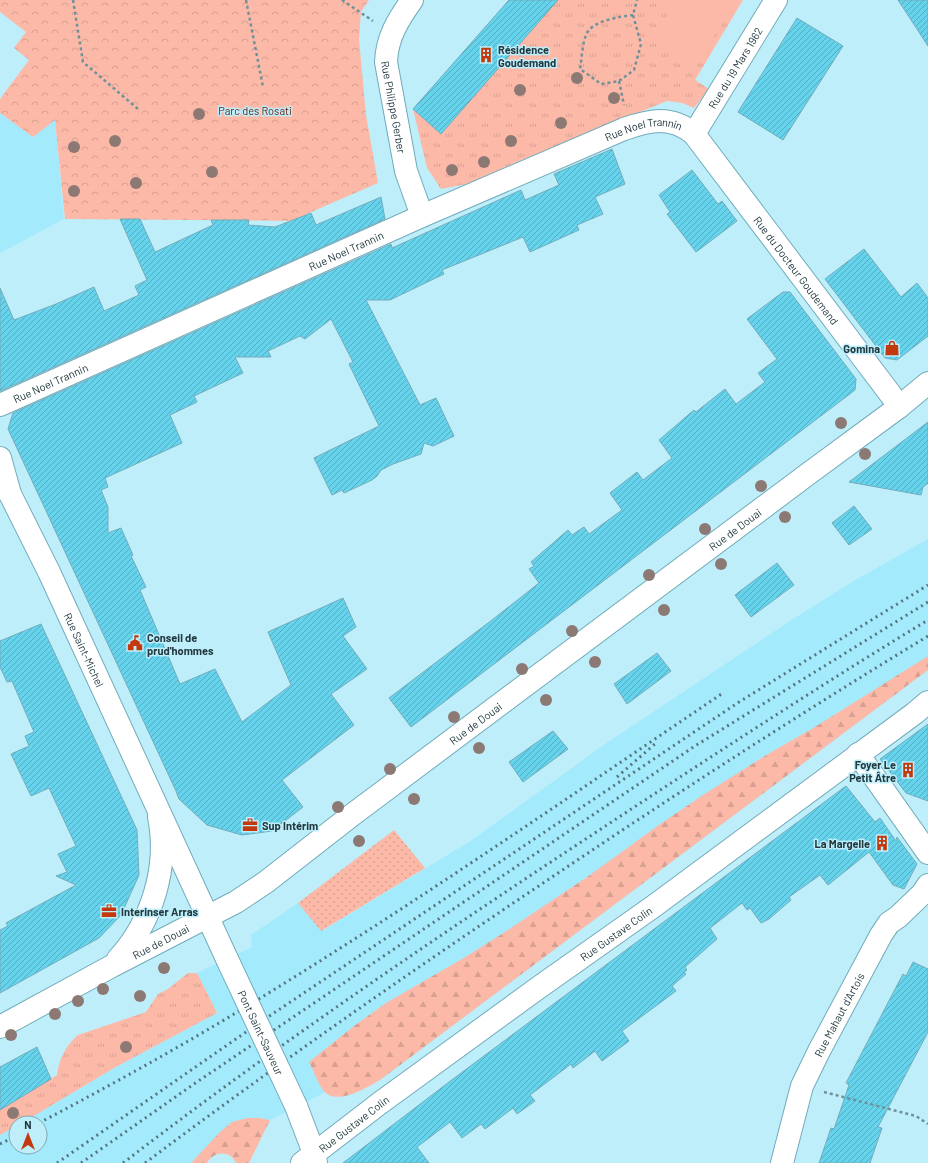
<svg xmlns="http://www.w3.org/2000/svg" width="928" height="1163" viewBox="0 0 928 1163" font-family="Barlow,sans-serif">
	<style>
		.built { fill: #a3eafc }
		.grass { fill: url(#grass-tufts) }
		.forest { fill: url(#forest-firs) }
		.park { fill: url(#park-crowns) }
		.garden { fill: url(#garden-dots) }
		.pitch { fill: #fcb9a7 }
		.building { fill: url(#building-hatch); stroke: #72acbb }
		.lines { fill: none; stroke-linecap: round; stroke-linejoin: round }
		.minor-casing { stroke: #71abba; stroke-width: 24 }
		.major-casing { stroke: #71abba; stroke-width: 24 }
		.path { stroke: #6e919b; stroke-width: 2.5; stroke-dasharray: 3 3; stroke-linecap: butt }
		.minor { stroke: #fff; stroke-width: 22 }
		.major { stroke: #fff; stroke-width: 22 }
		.rail { stroke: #56767e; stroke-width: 3; stroke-dasharray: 2 4; stroke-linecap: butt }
		.major-bridge-casing { stroke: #71abba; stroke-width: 24; stroke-linecap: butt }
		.major-bridge { stroke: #fff; stroke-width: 22 }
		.tree { fill: #8d7974 }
		.labels { text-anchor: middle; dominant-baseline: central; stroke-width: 3; stroke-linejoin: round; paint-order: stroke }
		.poi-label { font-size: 11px; font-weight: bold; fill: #21393f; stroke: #bfeefb; text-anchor: start }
		.street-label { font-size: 11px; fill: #21393f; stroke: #bfeefb }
		.park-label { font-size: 11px; fill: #641a06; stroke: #bfeefb }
	</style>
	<defs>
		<pattern id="grass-tufts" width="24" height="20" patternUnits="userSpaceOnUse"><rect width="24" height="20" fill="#fcb9a7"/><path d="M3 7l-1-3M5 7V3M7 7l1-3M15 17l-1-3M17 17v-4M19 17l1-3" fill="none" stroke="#d8a091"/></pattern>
		<pattern id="forest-firs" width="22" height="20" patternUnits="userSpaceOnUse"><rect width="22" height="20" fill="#fcb9a7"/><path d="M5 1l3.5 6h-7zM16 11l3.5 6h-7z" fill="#d8a091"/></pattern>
		<pattern id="park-crowns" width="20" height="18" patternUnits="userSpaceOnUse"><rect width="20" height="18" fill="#fcb9a7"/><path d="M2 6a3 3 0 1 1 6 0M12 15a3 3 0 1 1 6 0" fill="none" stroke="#d8a091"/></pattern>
		<pattern id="garden-dots" width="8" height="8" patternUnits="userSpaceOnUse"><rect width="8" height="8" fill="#fcb9a7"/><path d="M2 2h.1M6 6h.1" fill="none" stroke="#d8a091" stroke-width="1.8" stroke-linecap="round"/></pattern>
		<pattern id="building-hatch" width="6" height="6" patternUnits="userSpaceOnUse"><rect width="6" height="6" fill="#66d3ed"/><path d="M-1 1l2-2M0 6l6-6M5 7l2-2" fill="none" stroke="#54acc1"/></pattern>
	</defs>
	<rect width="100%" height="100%" fill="#bfeefb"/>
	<!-- built -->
	<g class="built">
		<path d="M0,113L33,137L55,119L64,219L0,253Z"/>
		<path d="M928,539V670L380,1080L352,1094L342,1096H330L324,1090V1093L270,1120L259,1118H247L199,1155L191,1163H0V1135L16,1126V1147H40V1123H22L114,1068L217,1013L197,973L252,947L251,935L298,903L322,931L469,842L608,742L787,623L852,582Z"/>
	</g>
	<!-- grass -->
	<g class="grass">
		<path d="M558,0H743L695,80L709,89L694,108L682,103L667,101L529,157L467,184L441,189L427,168L413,109L441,134Z"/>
		<path d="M188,973H197L217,1013L114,1068L22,1123H16V1126L0,1135V1110L57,1075C59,1059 66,1045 78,1035L146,1012L158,994L168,989Z"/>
	</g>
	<!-- forest -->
	<g class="forest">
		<path d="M928,656V670L380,1080C366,1088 336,1107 323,1090C317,1082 314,1071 309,1062L354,1026L386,1003L467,956L511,928L590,875L656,827L703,795L768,754L815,727Z"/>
		<path d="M247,1118H259L270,1120L249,1163H236C230,1150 214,1151 207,1163H191L220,1132L232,1122Z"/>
	</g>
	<!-- park -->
	<path class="park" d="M0,0H369L361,12L359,39L366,115L378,183L302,216L303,221L65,219L55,120L33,137L0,113V99L29,60L14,48L26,32L0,12Z"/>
	<!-- garden -->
	<path class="garden" d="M394,830L425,868L321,931L298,903Z"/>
	<!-- pitch -->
	<path class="pitch" d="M677,0H738L694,67L651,39Z"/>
	<!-- building -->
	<g class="building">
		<path d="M509,0H558L441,134L413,109Z"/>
		<path d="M898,0H928V46Z"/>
		<path d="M797,18L843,46L783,140L738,112Z"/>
		<path d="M612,149L625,184L595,197L603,214L577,225L579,230L530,252L523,237L442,270L444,274L390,300H366L420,405L436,398L454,436L433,446L424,443L421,454L393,464L381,470L377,476L372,480L344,493L342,490L332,495L314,458L379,426L349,364L353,362L331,319L305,339L300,336L268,351L271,357H235L243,373L194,396L197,402L170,415L182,443L105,478L108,487L101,490L108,507V533L121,528L133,555L131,556L146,587L140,590L180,684L215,669L242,722L291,685L268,632L343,598L356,627L343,636L367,669L331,694L354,725L282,780L303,807L272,831L242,835L207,825L179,799L176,791L8,429L13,413L391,244L392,248L521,190L525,200L559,185L554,174Z"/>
		<path d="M692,170L718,204L722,201L737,221L696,252L667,214L670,212L659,195Z"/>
		<path d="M381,197L385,219L0,391V288L14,320L56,304L94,287L104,311L139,295L135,286L147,280L120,219H140L155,252L213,225L211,220H249L248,225L275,227L311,213L316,225Z"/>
		<path d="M864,249L901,297L917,283L928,298V336L897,360L885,358L825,279Z"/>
		<path d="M783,292H790L856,379L855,390L411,727L389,698L492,620L539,583L529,569L534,566L531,562L568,530L572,535L584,527L589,534L622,510L610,493L637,472L643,480L672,458L659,440L694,410L696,412L725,389L736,404L765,382L758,373L777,359L747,319Z"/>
		<path d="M928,422V483L923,487L921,495L849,482Z"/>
		<path d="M854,506L872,529L849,545L832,523Z"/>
		<path d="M777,563L794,585L751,617L735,595Z"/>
		<path d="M41,624L137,830L139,875L121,915L99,938L0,993V930L8,926L6,923L76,885L56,876L67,872L58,854L76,846L49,788L31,796L11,754L29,746L25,736L34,732L12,681L7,682L0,667V641Z"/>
		<path d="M657,653L671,671L627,704L614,684Z"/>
		<path d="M928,724V801L906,793L880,759Z"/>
		<path d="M553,731L568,749L523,782L509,762Z"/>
		<path d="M846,786L875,822L880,818L896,841L897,837L917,864L904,889L893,885L869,852L828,885L820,875L789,897L791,900L769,919L761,923L750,908L747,910L742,903L710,928L717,939L685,967L687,970L684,972L686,974L672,986L676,991L622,1031L629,1041L602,1061L595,1051L573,1068L571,1064L530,1095L535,1101L517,1114L513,1108L485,1129L481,1124L462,1138L450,1122L417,1147L429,1163H343L449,1082Z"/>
		<path d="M913,962L928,969V1032L878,1127L882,1128L870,1163H819L831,1128L834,1129L849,1085L846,1083L903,974L906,976Z"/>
		<path d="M37,1047L51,1079L0,1110V1067Z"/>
	</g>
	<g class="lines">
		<!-- minor casing -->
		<g class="minor-casing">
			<g id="minor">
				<path id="s1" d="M412,0C398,20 387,37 386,62L406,171L422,216"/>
				<path id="s2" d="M694,134L776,0"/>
				<path id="s3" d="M0,405L422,216L624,129C650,120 671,115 694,134L891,395L899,407"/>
				<path d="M858,754L928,853"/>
				<path d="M118,959C152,922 169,867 159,817"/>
				<path id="s4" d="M0,1027L112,966L236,902L266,882L352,815L808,474L899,407L928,383"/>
				<path id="s5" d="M302,1163L380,1103L538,988L654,906L915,713L928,702"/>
				<path id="s6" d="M782,1163L802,1086L819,1051L881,935L889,923L898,917L922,894L928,885"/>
			</g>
		</g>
		<!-- major casing -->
		<g class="major-casing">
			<g id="major">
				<path d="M0,458L10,494"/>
				<path id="s7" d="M0,481L10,494L49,572L227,959"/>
				<path d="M296,1106L314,1153L316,1163"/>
			</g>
		</g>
		<!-- path -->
		<g class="path">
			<path d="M73,0L83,62L138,109"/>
			<path d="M246,0L263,87"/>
			<path d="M342,0L373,21"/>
			<path d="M633,15C620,17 592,20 586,35C582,45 582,58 580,69L601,84L619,81L634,70L641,44L633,15L637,0"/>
			<path d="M619,81L624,105"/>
			<path d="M824,1092L916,1116L928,1124"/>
		</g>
		<!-- minor -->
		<use href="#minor" class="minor"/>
		<!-- major -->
		<use href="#major" class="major"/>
		<!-- rail -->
		<g class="rail">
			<path d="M617,777L656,743"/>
			<path d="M39,1123C115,1083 189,1042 262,997C419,901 570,796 723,693"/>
			<path d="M0,1144L16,1136"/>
			<path d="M57,1163L259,1023L739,702L928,585"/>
			<path d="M81,1163L194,1084L695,746L928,602"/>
			<path d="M123,1163C266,1053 416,951 566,852C686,773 806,694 928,620"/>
			<path d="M145,1163C297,1049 454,942 612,837C716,768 821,701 928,636"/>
		</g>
		<!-- major-bridge casing -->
		<g class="major-bridge-casing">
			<g id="major-bridge">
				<path id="s8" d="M227,959L296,1106"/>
			</g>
		</g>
		<!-- major-bridge -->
		<use href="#major-bridge" class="major-bridge"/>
	</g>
	<!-- trees -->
	<g class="tree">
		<circle cx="577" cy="78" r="6"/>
		<circle cx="520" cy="90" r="6"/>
		<circle cx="614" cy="98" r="6"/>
		<circle cx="199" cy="114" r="6"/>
		<circle cx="561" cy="123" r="6"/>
		<circle cx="115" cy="141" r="6"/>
		<circle cx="511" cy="141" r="6"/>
		<circle cx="74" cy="147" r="6"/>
		<circle cx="484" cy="162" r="6"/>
		<circle cx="452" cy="170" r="6"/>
		<circle cx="212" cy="172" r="6"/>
		<circle cx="136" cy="183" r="6"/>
		<circle cx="74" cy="191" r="6"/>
		<circle cx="841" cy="423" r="6"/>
		<circle cx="865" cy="454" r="6"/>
		<circle cx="761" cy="486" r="6"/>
		<circle cx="785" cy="517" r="6"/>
		<circle cx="705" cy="529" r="6"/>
		<circle cx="721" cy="564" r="6"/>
		<circle cx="649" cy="575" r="6"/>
		<circle cx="664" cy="610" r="6"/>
		<circle cx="572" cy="631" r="6"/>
		<circle cx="595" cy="662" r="6"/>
		<circle cx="522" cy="669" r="6"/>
		<circle cx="546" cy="700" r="6"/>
		<circle cx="454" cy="717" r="6"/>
		<circle cx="479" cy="748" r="6"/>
		<circle cx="390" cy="769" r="6"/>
		<circle cx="414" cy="799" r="6"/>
		<circle cx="338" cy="807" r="6"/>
		<circle cx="359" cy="841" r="6"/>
		<circle cx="164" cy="968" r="6"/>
		<circle cx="103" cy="989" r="6"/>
		<circle cx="140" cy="996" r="6"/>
		<circle cx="78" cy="1001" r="6"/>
		<circle cx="55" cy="1014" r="6"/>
		<circle cx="11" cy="1035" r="6"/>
		<circle cx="126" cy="1047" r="6"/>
		<circle cx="13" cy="1113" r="6"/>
	</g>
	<!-- icons -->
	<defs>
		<g id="building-bare" transform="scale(1.2)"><path d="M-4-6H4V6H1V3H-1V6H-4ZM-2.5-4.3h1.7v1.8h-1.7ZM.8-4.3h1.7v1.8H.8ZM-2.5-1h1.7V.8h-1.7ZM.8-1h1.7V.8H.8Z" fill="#c2390e" stroke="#bfeefb" stroke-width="2.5" paint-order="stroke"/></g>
		<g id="shop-bare" transform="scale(1.2)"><path d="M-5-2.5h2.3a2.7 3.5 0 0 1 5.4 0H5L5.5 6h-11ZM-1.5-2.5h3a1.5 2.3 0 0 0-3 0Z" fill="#c2390e" stroke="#bfeefb" stroke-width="2.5" paint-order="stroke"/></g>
		<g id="civic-bare" transform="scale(1.2)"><path d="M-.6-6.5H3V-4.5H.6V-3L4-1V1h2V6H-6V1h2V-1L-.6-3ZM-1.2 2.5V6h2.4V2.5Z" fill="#c2390e" stroke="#bfeefb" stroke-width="2.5" paint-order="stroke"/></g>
		<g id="office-bare" transform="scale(1.2)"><path d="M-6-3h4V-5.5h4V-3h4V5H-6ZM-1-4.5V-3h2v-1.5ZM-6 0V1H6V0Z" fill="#c2390e" stroke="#bfeefb" stroke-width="2.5" paint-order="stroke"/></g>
	</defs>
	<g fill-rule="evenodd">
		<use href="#building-bare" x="486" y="55"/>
		<use href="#shop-bare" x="892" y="348"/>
		<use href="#civic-bare" x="135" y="643"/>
		<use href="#building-bare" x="908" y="770"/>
		<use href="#office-bare" x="250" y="825"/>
		<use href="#building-bare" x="882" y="843"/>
		<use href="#office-bare" x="109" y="911"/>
	</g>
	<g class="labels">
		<!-- poi labels -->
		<g class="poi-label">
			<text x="498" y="49">Résidence<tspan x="498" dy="13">Goudemand</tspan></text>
			<text x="880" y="348" text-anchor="end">Gomina</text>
			<text x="147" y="637">Conseil de<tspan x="147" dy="13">prud'hommes</tspan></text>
			<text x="896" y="764" text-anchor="end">Foyer Le<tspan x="896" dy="13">Petit Âtre</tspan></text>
			<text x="262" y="825">Sup Intérim</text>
			<text x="870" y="843" text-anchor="end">La Margelle</text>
			<text x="121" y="911">Interinser Arras</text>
		</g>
		<!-- street labels -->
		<g class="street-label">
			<text stroke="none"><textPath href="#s2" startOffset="78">Rue du 19 Mars 1962</textPath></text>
			<text stroke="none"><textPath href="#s1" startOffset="114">Rue Philippe Gerber</textPath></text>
			<text stroke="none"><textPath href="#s3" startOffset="702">Rue Noel Trannin</textPath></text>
			<text stroke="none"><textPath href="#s3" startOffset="379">Rue Noel Trannin</textPath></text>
			<text stroke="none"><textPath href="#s3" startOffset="927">Rue du Docteur Goudemand</textPath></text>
			<text stroke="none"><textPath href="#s3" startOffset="55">Rue Noel Trannin</textPath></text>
			<text stroke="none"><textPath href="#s4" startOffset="890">Rue de Douai</textPath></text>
			<text stroke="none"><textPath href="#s7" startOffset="189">Rue Saint-Michel</textPath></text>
			<text stroke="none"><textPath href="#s4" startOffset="566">Rue de Douai</textPath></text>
			<text stroke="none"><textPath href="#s5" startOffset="389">Rue Gustave Colin</textPath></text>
			<text stroke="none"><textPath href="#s4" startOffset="182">Rue de Douai</textPath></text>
			<text stroke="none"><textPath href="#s6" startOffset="160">Rue Mahaut d'Artois</textPath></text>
			<text stroke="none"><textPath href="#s8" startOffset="81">Pont Saint-Sauveur</textPath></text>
			<text stroke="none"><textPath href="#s5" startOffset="65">Rue Gustave Colin</textPath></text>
		</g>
		<!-- park labels -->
		<g class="park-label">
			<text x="255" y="110">Parc des Rosati</text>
		</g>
	</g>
	<!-- north arrow -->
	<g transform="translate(28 1135)"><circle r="19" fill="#bfeefb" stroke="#80a6b0"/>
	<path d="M0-3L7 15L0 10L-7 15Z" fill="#c2390e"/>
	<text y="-6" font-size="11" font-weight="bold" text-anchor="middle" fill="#21393f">N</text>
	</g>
</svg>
